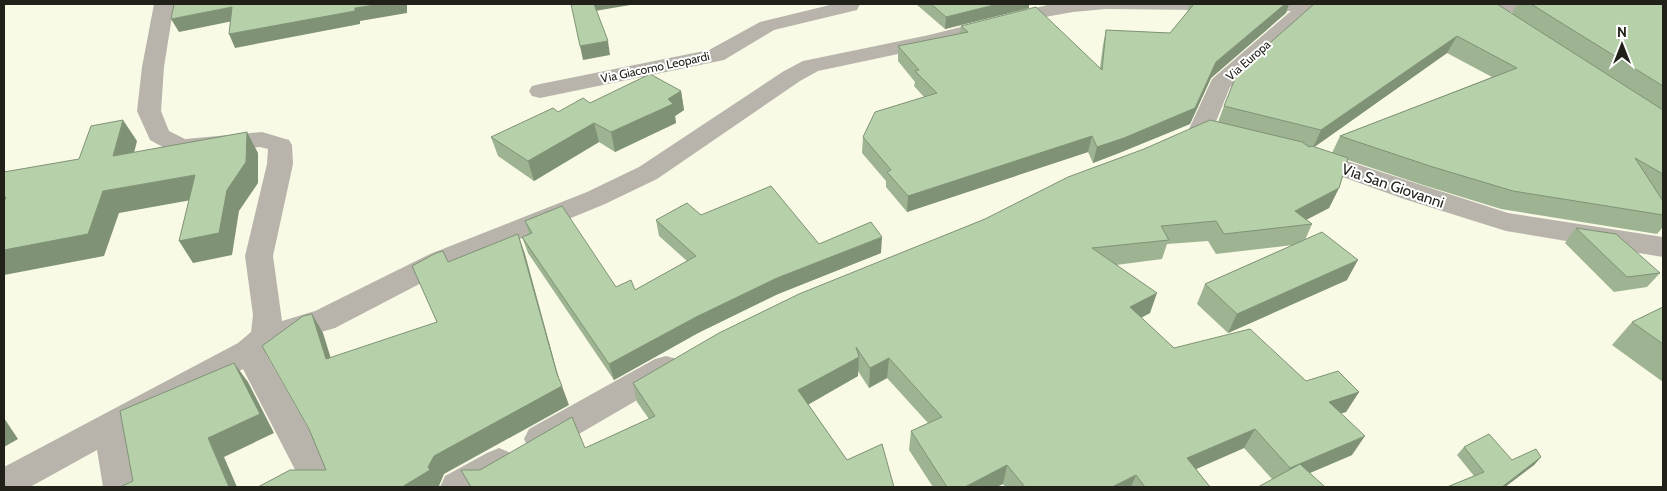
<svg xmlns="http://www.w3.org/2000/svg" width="1667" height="491" viewBox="0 0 1667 491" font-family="Cabin,sans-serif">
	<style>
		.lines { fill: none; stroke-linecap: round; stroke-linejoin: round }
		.minor { fill: #b8b4ac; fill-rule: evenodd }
		.wall { fill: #9db391; fill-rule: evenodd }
		.shaded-wall { fill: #7f9276 }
		.building { fill: #b6d0a9; stroke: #7f9276 }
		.labels { text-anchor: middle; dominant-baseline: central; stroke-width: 4; stroke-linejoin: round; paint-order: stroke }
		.far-street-label { font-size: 12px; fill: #212119; stroke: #fff }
		.street-label { font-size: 15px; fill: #212119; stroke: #fff }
	</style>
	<rect width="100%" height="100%" fill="#f9fae5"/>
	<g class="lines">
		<!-- minor -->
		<g class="minor">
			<path d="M154,4H174L164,67L161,111L169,131L185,139L262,132L289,140L292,145L293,164L273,256L282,321L315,311L430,254L587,192L639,167L784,71L803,61L929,35L1051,4H1326L1323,8L1315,11L1230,87L1213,129L1209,134L1201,136L1193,134L1189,129L1212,79L1291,11L1106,9L1073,12L1045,17L931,47L818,71L800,81L657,179L605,204L450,268L335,328L276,345L266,354L320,449L338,487H304L243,369L128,433L137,487H103L97,450L30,487H4V467L238,343L251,332L253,315L245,256L267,164L268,149L260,147L181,155L172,152L150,140L137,111L142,67Z"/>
			<path d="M834,4H860L857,10L774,30L724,60L540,98L532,96L529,91L532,86L540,84L709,50L760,22Z"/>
			<path d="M1484,4H1543L1540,8L1533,10L1487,15L1480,13L1477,9L1480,5Z"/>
			<path d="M1310,149L1508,213L1663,237V257L1506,231L1404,199L1301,162L1298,157L1301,152Z"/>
			<path d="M666,356L677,359L682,368L677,377L553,449L541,453L529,449L524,439L529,429L655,359Z"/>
			<path d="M499,448L511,453L516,463C501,491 468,487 440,487L445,476L487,453Z"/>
		</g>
	</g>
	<!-- wall -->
	<g class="wall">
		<path d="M916,4H1029V8L945,29Z"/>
		<path d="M1189,4H1289L1286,13L1211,78L1190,124L1119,153L1093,163L1088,152L907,212L886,187V181L862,153L863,137L924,97L914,86L915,82L898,61V46L960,34L961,26L1100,68L1103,45L1106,30L1170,33L1187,13Z"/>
		<path d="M1517,4H1663V227L1657,234L1501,209L1423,185L1348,160L1339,188L1329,208L1306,220L1312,224L1305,240L1347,280L1228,333L1197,304L1205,284L1293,245L1216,254L1208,241L1167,244L1162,259L1116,265L1150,313L1141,318L1174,348L1306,381L1359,392L1346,412L1341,413L1352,455L1310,473L1272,479L1244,448L1196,469L1210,487H1005L1003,484L996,487H933L909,450L911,431L928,423L887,378L869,388L858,371V376L808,404L847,460L894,487H470L461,470H480L585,448L649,419L637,402L633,383L985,219L1218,122L1224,106L1512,13ZM1447,53L1492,77L1340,136L1332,153L1314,147Z"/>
		<path d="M681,91L684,110L675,116L676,123L615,152L599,142L534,181L498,156L491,137L558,112L590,103Z"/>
		<path d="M701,215L819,244L881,253L778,294L698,333L614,380L528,253L522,237L529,234L525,221L616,287L635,290L687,261L659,236L656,220Z"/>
		<path d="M1576,228L1660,273L1647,287L1614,292L1565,243Z"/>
		<path d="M1663,307V382L1612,345L1632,322Z"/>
		<path d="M1464,447L1512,460L1541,457L1534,465L1505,487H1447L1474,476L1457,455Z"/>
	</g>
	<!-- shaded-wall -->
	<g class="shaded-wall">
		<path d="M381,4H407V13L360,21V24L235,48L229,34L355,8Z"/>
		<path d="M593,4H636L595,11Z"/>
		<path d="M998,4H1029V8L945,29L946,17Z"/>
		<path d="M1285,4H1289L1286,13L1211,78L1190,124L1119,153L1093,163L1097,147L1216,62Z"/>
		<path d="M232,7L238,20L179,32L171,19Z"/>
		<path d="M1457,36L1447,53L1313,148L1321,130Z"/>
		<path d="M608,41L610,55L583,60L580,46Z"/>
		<path d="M681,91L684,110L675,116L676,123L615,152L611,132Z"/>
		<path d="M123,120L137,141L128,177L113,156Z"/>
		<path d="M594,123L599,142L534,181L528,161Z"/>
		<path d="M247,132L258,153V183L239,211L232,255L193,263L179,241L227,190Z"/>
		<path d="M1092,136L1088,152L907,212L908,196Z"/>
		<path d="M195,175L208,197L119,213L104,256L4,275V250L103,191Z"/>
		<path d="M1339,188L1329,208L1294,226L1295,211Z"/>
		<path d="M518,234L525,254L561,386H562L569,405L444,474L439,486V487H402L428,467L434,456L557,374Z"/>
		<path d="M882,237L881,253L778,294L698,333L614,380L609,364L696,317L777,278Z"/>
		<path d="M1358,260L1347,280L1228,333L1237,314Z"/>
		<path d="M1157,293L1150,313L1123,327L1130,307Z"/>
		<path d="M312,314L323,333L337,378L326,359Z"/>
		<path d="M859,357L858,376L799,410L798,390Z"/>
		<path d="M889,358L887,378L869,388L870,368Z"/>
		<path d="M234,363L248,382L274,433L224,457L237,487H229L208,438Z"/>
		<path d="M1359,392L1346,412L1317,421L1329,402Z"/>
		<path d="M4,418L18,439L4,447Z"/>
		<path d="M1255,429L1244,448L1178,477L1187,458Z"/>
		<path d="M1365,436L1352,455L1279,486L1290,468Z"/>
		<path d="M1541,457L1534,465L1505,487H1502Z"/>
		<path d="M1007,465L1003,484L996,487H965Z"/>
		<path d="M1136,475L1131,487H1112Z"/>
	</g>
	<!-- building -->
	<g class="building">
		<path d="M174,4H381L355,8V11L229,34L232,7L171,19Z"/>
		<path d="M571,4H594L608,41L580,46Z"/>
		<path d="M931,4H998L946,17Z"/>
		<path d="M1194,4H1285L1216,62L1195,108L1124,138L1097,147L1092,136L908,196L887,172L891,170L863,137L875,112L937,93L915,71L919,70L898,46L968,32L961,26L1036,7L1102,70L1106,30L1170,33Z"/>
		<path d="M1314,4H1497L1663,110V174L1635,158L1663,201V215L1513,191L1433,167L1340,136L1517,68L1457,36L1321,130L1224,106L1238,71Z"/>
		<path d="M1531,4H1663V86Z"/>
		<path d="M650,74L681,91L668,99L673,104L611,132L594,123L528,161L491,137L553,108L558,112L583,98L590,103Z"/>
		<path d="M123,120L113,156L247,132L246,162L227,190L219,233L179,241L195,175L103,191L88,234L4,250V203L6,197L4,198V172L79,159L91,126Z"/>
		<path d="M1210,120L1302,142L1309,147L1312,146L1348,158L1339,188L1295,211L1312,224L1224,234L1216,221L1161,226L1169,240L1092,248L1157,293L1130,307L1174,348L1250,329L1306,381L1338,371L1359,392L1329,402L1365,436L1290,468L1255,429L1187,458L1210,487H1145L1136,475L1112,487H1025L1007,465L965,487H947L911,431L942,417L889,358L870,368L856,347L859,357L798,390L847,460L882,444L894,487H471L461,470H480L572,417L585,448L655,416L633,383L719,333L799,294L985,219L1068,177L1144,149Z"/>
		<path d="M771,186L819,244L871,222L882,237L777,278L696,317L609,364L522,237L532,233L525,221L562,206L616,287L631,280L635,290L696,256L656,220L687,203L701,215Z"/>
		<path d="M1576,228L1616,234L1660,273L1627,277Z"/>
		<path d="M1322,232L1358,260L1237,314L1205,284Z"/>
		<path d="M518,234L557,374L562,386L434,456L428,467L430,470L402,487H258L290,470H326L309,429L262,346L303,316L312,314L326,359L437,322L412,266L436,253L443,251L448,262Z"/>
		<path d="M1663,307V344L1632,322Z"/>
		<path d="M234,363L260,414L208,438L229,487H120L133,481L120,411Z"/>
		<path d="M1489,434L1512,460L1536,449L1541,457L1502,487H1447L1484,472L1464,447Z"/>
		<path d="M1300,464L1325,487H1258Z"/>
	</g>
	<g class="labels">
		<!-- far-street labels -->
		<g class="far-street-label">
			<text transform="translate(1248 60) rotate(-41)">Via Europa</text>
			<text transform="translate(655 67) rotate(-12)">Via Giacomo Leopardi</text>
		</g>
		<!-- street labels -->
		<g class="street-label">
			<text transform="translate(1393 186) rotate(19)">Via San Giovanni</text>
		</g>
	</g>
	<!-- border -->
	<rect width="1667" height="491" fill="none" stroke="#212119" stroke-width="10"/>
	<!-- north arrow -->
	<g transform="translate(1622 45)" stroke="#ffffff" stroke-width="4" paint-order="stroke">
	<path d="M0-4L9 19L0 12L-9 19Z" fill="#212119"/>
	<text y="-8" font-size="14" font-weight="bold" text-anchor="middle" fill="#212119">N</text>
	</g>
</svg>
